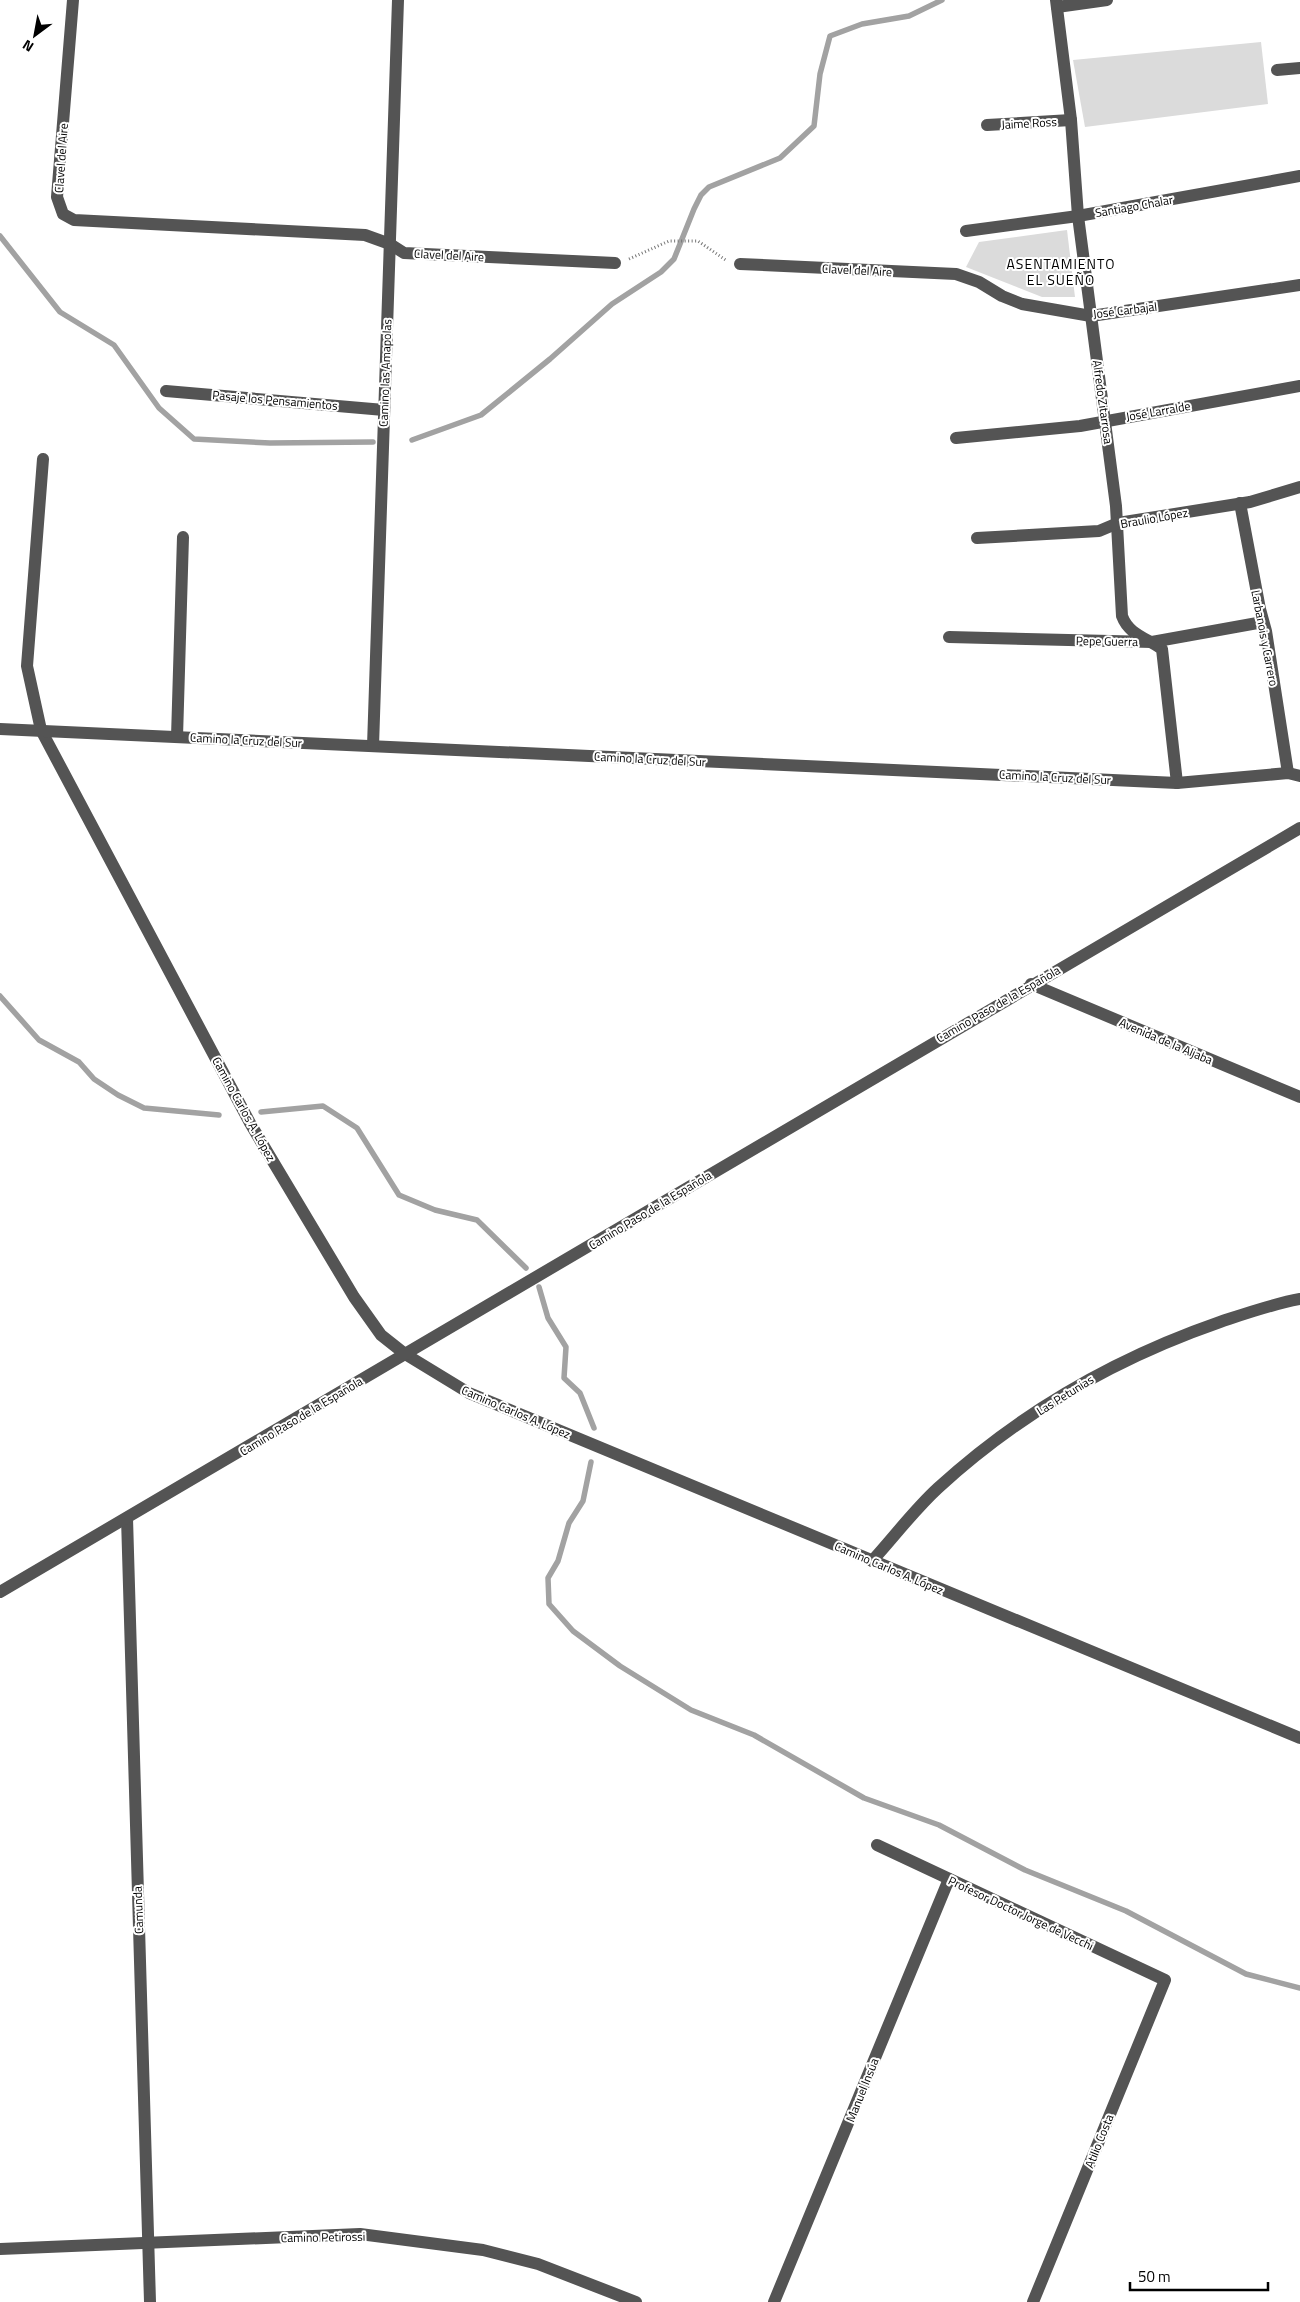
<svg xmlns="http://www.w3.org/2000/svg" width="1300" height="2302" viewBox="0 0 1300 2302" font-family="'Titillium Web',sans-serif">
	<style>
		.green { fill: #dbdbdb }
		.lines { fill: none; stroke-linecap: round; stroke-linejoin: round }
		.stream { stroke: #a2a2a2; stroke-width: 5.5 }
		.path { stroke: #767676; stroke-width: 3; stroke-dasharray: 1 2.5; stroke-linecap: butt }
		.minor { stroke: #545454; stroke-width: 12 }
		.labels { text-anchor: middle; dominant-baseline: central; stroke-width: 4; stroke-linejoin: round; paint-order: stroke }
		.street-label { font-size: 12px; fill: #000; stroke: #fff }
		.neighbourhood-label { font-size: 14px; letter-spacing: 1px; fill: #000; stroke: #fff }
	</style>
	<rect width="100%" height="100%" fill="#fff"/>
	<!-- green -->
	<g class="green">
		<path d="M1261,42L1268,104L1085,127L1073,60Z"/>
		<path d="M1067,230L1075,297H1042L966,267L979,242Z"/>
	</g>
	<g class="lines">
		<!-- stream -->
		<g class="stream">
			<path d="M0,236L60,312L114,345L159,408L194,439L270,443L373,442"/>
			<path d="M412,440L481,415L550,359L612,304L661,272L674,259L694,209L701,195L709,187L780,158L814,126L820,74L830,36L862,24L909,16L942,0"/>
			<path d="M0,996L39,1040L79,1062L94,1079L118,1095L144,1108L219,1115"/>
			<path d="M261,1112L323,1106L357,1128L399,1195L435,1210L477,1220L526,1268"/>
			<path d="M539,1287L548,1318L566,1347L564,1378L580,1393L594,1428"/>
			<path d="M591,1462L583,1501L569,1523L558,1561L548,1578L549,1604L573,1631L620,1666L691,1710L754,1735L864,1798L939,1825L1025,1870L1126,1911L1246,1974L1300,1988"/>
		</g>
		<!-- path -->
		<path class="path" d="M629,259L669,241H698L727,261"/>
		<!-- minor -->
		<g class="minor">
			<path d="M73,0L57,197L63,214L74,220L365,235L390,244L404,253L615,263"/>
			<path d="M1056,0L1071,120L1078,216L1116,506L1122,616C1129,635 1147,638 1162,649L1177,783"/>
			<path d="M1057,7L1107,0"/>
			<path d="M1277,70L1300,68"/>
			<path d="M987,125L1071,120"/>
			<path d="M966,231L1078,216L1300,176"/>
			<path d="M740,264L956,274L979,282L1002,296L1022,304L1091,316L1300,285"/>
			<path d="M166,391L384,410"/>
			<path d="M956,438L1080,426L1300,386"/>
			<path d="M43,459L27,666L41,730L250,1123L354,1297L381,1335L405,1354L469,1393L1300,1738"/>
			<path d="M1240,503L1260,609L1266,631L1288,773"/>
			<path d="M977,538L1099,531L1118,523L1250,502L1300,487"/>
			<path d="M949,637L1152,642L1263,622"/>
			<path d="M0,729L1177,783L1288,773L1300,776"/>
			<path d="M177,737L183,537"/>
			<path d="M373,746L398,0"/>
			<path d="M1031,984L1300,1097"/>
			<path d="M127,1518L150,2302"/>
			<path d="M872,1561C894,1537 914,1510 938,1488C1019,1414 1116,1358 1220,1322C1247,1313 1272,1304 1300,1299"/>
			<path d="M0,1592L1300,828"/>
			<path d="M877,1845L1165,1980L1033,2302"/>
			<path d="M0,2249L360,2234L483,2250L538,2264L636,2302"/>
			<path d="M774,2302L949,1879"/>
		</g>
	</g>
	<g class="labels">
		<!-- street labels -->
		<g class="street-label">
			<text transform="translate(1029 123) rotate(-3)">Jaime Ross</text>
			<text transform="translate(61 158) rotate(-86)">Clavel del Aire</text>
			<text transform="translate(1134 206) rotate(-10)">Santiago Chalar</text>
			<text transform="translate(449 255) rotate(3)">Clavel del Aire</text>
			<text transform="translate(857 270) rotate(3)">Clavel del Aire</text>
			<text transform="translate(1125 310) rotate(-7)">José Carbajal</text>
			<text transform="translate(385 373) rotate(-88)">Camino las Amapolas</text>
			<text transform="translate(275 400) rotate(5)">Pasaje los Pensamientos</text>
			<text transform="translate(1103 402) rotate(82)">Alfredo Zitarrosa</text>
			<text transform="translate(1158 411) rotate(-10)">José Larralde</text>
			<text transform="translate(1154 518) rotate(-10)">Braulio López</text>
			<text transform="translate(1265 638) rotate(79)">Larbanois y Carrero</text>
			<text transform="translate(1107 641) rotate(1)">Pepe Guerra</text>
			<text transform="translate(246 740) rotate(3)">Camino la Cruz del Sur</text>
			<text transform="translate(650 759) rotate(3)">Camino la Cruz del Sur</text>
			<text transform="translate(1055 777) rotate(3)">Camino la Cruz del Sur</text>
			<text transform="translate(998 1004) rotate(-30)">Camino Paso de la Española</text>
			<text transform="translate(1166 1041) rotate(23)">Avenida de la Aljaba</text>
			<text transform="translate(244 1109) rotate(61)">Camino Carlos A. López</text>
			<text transform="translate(650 1210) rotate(-31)">Camino Paso de la Española</text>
			<text transform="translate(1065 1395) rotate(-32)">Las Petunias</text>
			<text transform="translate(516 1412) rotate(23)">Camino Carlos A. López</text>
			<text transform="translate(301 1416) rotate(-31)">Camino Paso de la Española</text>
			<text transform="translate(889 1568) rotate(23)">Camino Carlos A. López</text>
			<text transform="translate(138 1910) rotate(-92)">Camunda</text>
			<text transform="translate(1021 1913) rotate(25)">Profesor Doctor Jorge de Vecchi</text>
			<text transform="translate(862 2090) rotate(-68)">Manuel Insúa</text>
			<text transform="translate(1099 2141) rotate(-68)">Atilio Costa</text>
			<text transform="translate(323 2237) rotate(-1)">Camino Petirossi</text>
		</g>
		<!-- neighbourhood labels -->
		<g class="neighbourhood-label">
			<text x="1061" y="263">ASENTAMIENTO<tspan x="1061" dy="16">EL SUEÑO</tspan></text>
		</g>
	</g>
	<!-- north arrow -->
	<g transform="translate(35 35) rotate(212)" stroke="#ffffff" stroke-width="4" paint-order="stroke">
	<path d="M0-4L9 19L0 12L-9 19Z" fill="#000000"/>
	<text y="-8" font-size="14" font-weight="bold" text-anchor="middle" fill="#000000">N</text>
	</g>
	<!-- scale -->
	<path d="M1130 2282v8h138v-8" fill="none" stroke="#000000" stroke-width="2.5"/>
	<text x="1138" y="2282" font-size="15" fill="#000000" stroke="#ffffff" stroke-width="4" paint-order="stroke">50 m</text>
</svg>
